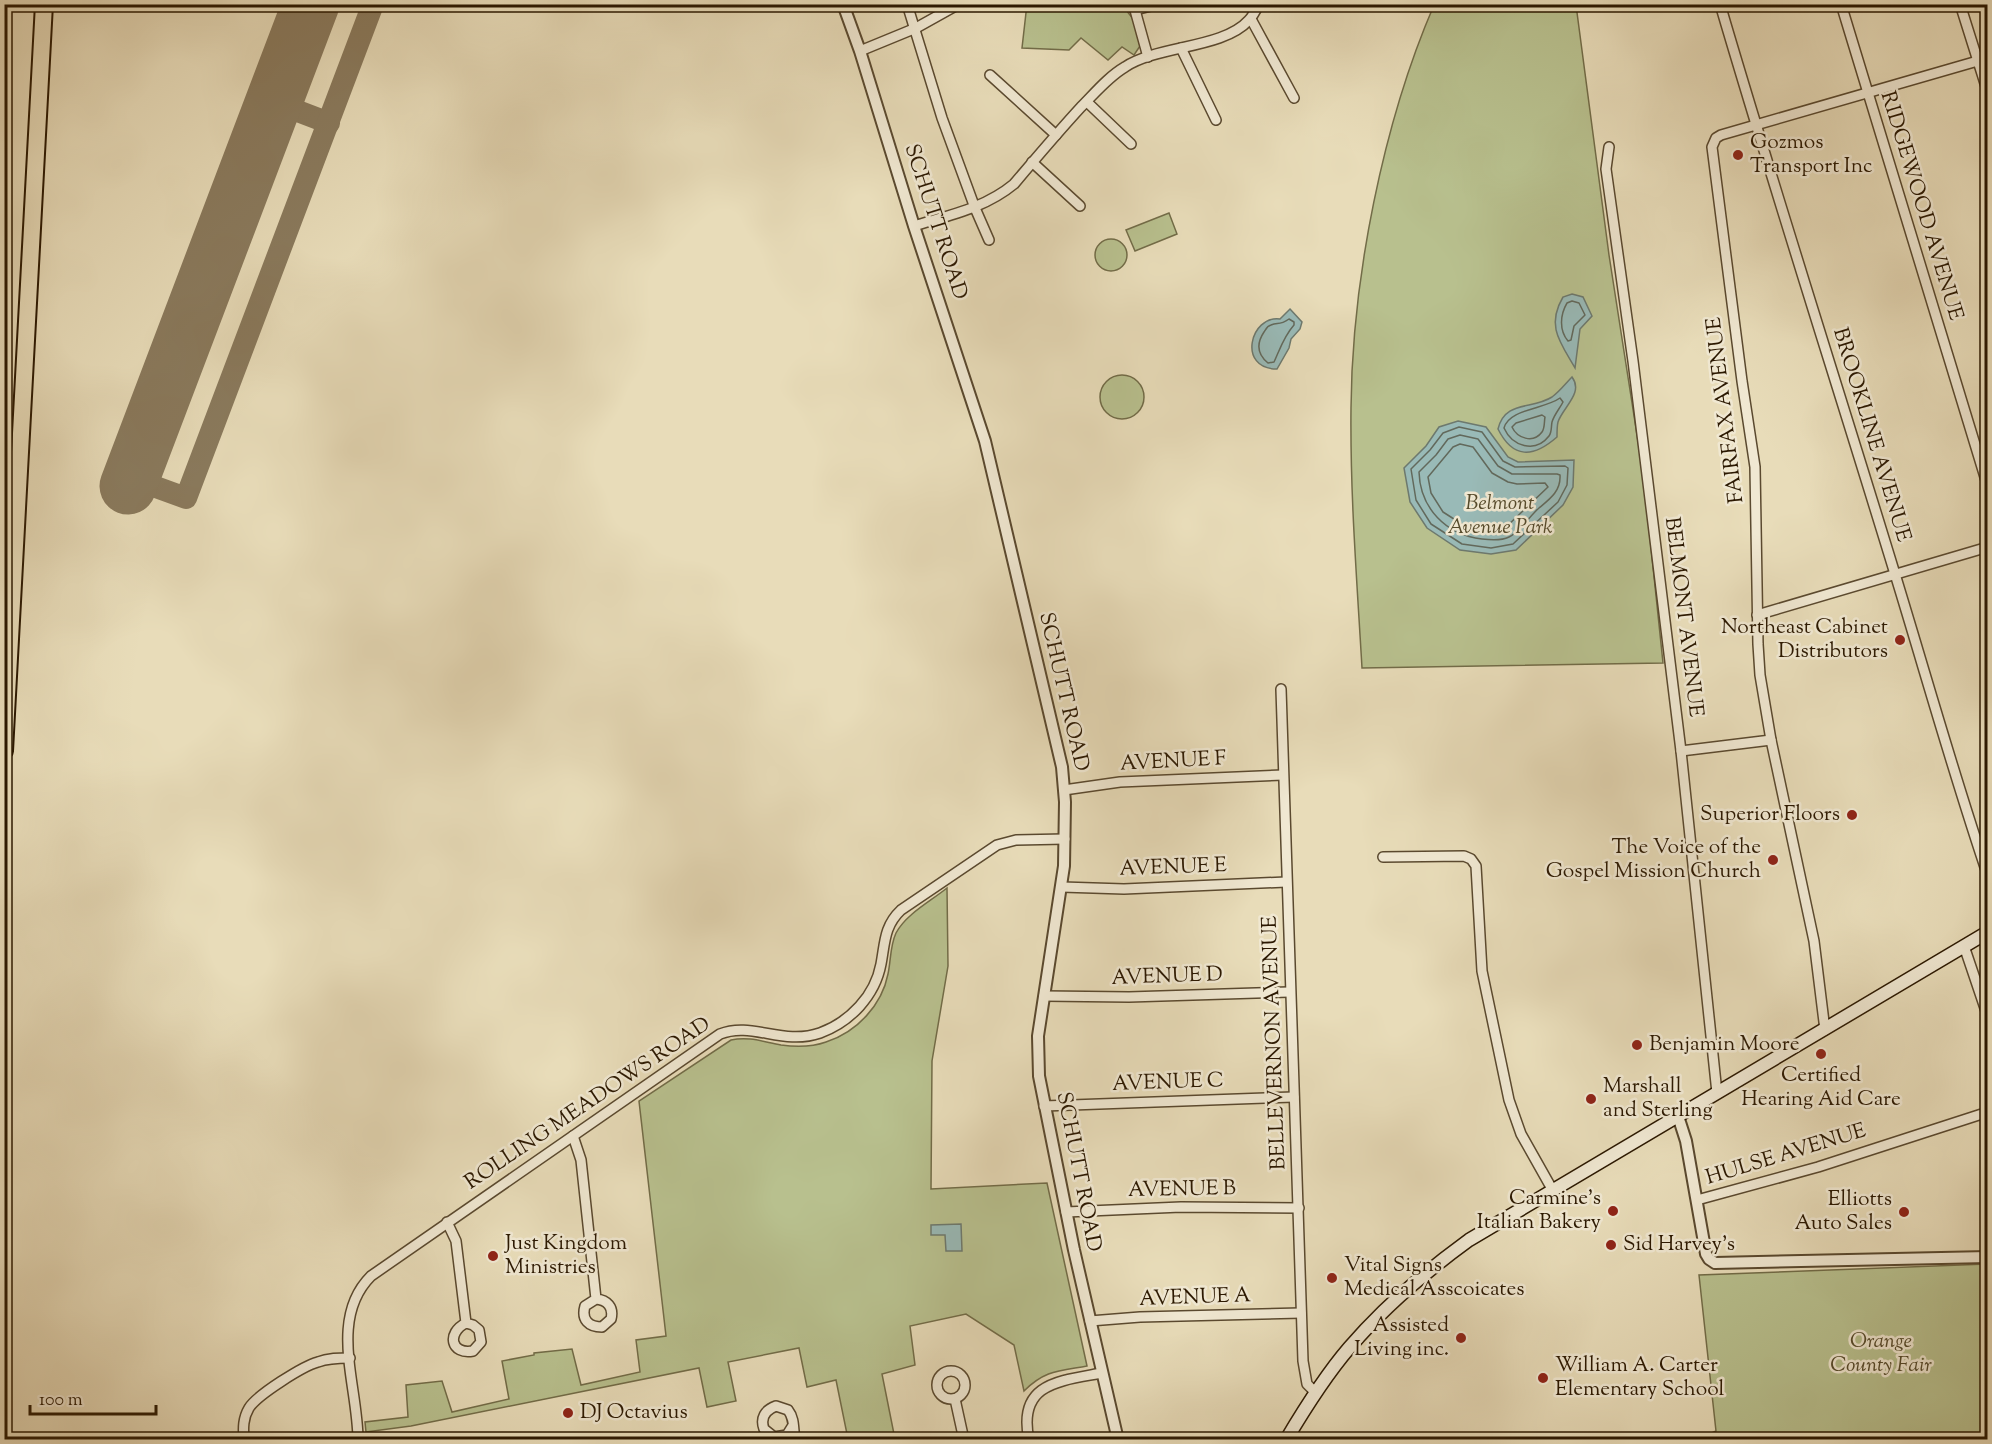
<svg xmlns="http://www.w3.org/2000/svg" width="1992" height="1444" viewBox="0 0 1992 1444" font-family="'Sorts Mill Goudy',serif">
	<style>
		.green { fill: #b8c08e; stroke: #726c48; stroke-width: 1.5 }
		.water { fill: #99bab7; stroke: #6d796e; stroke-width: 1.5 }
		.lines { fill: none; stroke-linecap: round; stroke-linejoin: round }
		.shore { stroke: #62695c; stroke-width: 1.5 }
		.taxiway { stroke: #8a7a5d; stroke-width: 22 }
		.runway { stroke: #8a7a5d; stroke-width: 57 }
		.minor-casing { stroke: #5a492f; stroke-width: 12 }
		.tertiary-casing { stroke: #5a492f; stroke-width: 14 }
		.secondary-casing { stroke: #2b1801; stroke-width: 15 }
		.motorway-casing { stroke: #2b1801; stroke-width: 20 }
		.minor { stroke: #f0e8d2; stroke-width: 9 }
		.tertiary { stroke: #f0e8d2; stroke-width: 10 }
		.secondary { stroke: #f0e8d2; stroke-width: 12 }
		.motorway { stroke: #e8dcb9; stroke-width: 16 }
		.poi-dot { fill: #8f2418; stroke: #f0e8d2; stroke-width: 2 }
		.labels { text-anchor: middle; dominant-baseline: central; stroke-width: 5; stroke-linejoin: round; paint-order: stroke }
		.poi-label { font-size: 21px; fill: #2b1801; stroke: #f0e8d2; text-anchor: start }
		.street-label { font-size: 21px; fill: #2b1801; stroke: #f0e8d2 }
		.park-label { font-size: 21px; font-style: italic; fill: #554a2b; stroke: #f0e8d2 }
	</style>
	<rect width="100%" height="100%" fill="#e8dcb9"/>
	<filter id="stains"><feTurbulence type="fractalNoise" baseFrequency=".00333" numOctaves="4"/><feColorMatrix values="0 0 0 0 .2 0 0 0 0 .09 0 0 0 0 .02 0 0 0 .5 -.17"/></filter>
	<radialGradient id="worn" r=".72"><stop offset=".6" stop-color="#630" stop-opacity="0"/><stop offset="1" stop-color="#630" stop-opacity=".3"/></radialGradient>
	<!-- green -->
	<g class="green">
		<path d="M1027,4L1122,5L1134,20L1140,46L1134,55L1122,47L1108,60L1081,38L1069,50L1022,48Z"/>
		<path d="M1434,5H1576L1609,255L1644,480L1663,663L1362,668C1357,581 1350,495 1351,408C1352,279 1383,123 1434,5Z"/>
		<path d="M1169,213L1177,234L1135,251L1126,230Z"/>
		<circle cx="1111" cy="255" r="16"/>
		<circle cx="1122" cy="397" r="22"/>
		<path d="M947,888L948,966L932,1061L931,1189L1047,1183L1087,1366C1059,1371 1045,1370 1024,1391L1014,1345L966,1314L910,1326L915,1365L882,1374L895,1439H848L836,1380L807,1387L799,1348L728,1362L736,1401L707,1407L699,1368L411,1426L366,1432L365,1422L408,1417L406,1385L442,1381L452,1412L509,1399L502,1361L534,1355V1353L572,1349L581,1385L640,1372L636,1340L666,1336L639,1101L731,1040C749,1036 764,1042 781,1045C796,1047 812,1047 826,1042C857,1032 882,1005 888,974C891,960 890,946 896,933C906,914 931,901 947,888Z"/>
		<path d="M1987,1264V1439H1699L1716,1431L1699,1275Z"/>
	</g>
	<!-- water -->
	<g class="water">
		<path d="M1572,294L1583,297L1592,316L1580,329L1575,368C1560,342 1546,326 1563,297Z"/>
		<path d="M1290,309L1302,322L1300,329L1291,339L1289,348L1277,369C1237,369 1250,315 1280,319Z"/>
		<path d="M1572,377C1584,393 1563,407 1558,422C1557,426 1557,432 1557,437C1533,458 1513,459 1498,429C1505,400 1532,410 1552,397C1559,392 1566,383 1572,377Z"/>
		<path d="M1458,421L1486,427L1508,457L1518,462L1574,460L1573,487L1563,505L1516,550L1491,554L1460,550L1427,528L1410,502L1404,468L1426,446L1439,427Z"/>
		<path d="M961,1224L962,1251H946L945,1235H931V1225Z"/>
	</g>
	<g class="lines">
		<!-- shore -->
		<g class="shore">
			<path d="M1572,301L1579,303L1585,315L1574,326L1571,340L1568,341C1559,330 1560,315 1567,303Z"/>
			<path d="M1289,319L1294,322V325C1284,336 1280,349 1274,362L1268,363C1257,354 1256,344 1264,332C1266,329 1267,326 1271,325C1278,322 1279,326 1289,319Z"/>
			<path d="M1560,398L1563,402C1560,408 1554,415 1552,422C1551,427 1552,432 1549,436C1535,454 1512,446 1504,428C1509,409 1545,409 1560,398Z"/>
			<path d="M1542,415L1545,417C1544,422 1545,428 1542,432C1533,444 1517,438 1512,427L1516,423Z"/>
			<path d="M1459,427L1482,432L1503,461L1515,467L1565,466L1568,468L1567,485L1558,502L1513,544L1491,548L1462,544L1431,524L1416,500L1411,469L1430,450L1443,433Z"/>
			<path d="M1460,435L1478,439L1498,466L1512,474H1557L1560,475C1561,491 1550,499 1539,508C1530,516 1518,533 1509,537C1501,541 1490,540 1482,539C1446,535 1420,508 1419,472L1436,455L1448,439Z"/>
			<path d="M1460,444L1473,447L1492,473L1508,482L1517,484L1545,483L1548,487L1505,528L1490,531L1468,528L1443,512L1431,493L1428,477L1453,447Z"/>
		</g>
		<!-- taxiway -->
		<g class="taxiway">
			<path d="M274,102L329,123"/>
			<path d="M131,478L186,498L373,4"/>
		</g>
		<!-- runway -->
		<path class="runway" d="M128,486L311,4"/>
		<!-- minor casing -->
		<g class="minor-casing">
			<g id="minor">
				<path d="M907,4L942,118L975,208L989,240"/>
				<path d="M1129,4L1135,10L1148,57"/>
				<path d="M1720,4C1776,195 1837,384 1895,574C1926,675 1954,776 1988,876"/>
				<path d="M1841,4L1988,487"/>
				<path d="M1960,4L1988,93"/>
				<path d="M1135,10L1159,4"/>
				<path d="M1251,19L1294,98"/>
				<path d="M1181,48L1216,120"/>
				<path d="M860,51L916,28L959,4"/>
				<path d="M990,75L1056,135"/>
				<path d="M1087,102L1131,144"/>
				<path d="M1609,147L1606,169L1633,361L1681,751L1717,1093"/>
				<path d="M1032,162L1080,206"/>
				<path d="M914,226C950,215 985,208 1014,184C1036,158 1058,132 1081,107C1095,93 1108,77 1125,67C1158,45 1223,49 1249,20C1253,16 1256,10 1259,4"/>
				<path d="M1757,615L1988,547"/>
				<path d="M1281,689L1303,1361L1307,1384L1316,1393"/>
				<path d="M1681,751L1771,740"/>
				<path d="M1064,790L1120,782L1283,775"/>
				<path d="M1383,857L1464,856L1471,859L1476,866L1482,971L1509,1100L1521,1134L1552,1189"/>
				<path d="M1062,887L1124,889L1286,882"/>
				<path d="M1964,946L1988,1017"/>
				<path d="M1044,996L1129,997L1290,992"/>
				<path d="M1825,1030L1814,941L1771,740L1760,675L1758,644L1755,467L1742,381L1712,147L1716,138L1721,135L1988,58"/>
				<path d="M1044,1106L1294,1097"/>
				<path d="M573,1136L581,1160L596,1299L585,1306C581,1320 589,1327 602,1327L611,1319C614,1307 607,1300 596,1299"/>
				<path d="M1697,1200L1818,1167L1988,1112"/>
				<path d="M1066,1212L1181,1207L1299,1208"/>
				<path d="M447,1222L456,1241L466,1323C446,1333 451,1355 473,1351L481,1342L479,1330L473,1325L466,1323"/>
				<path d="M1090,1321L1140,1317L1301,1313"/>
				<circle cx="951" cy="1385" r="14"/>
				<path d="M955,1399L964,1440"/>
				<path d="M792,1427L787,1435L774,1437L764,1429C760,1418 765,1410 776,1406L788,1410C795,1419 793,1429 795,1440"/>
				<path d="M244,1440C243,1428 243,1418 249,1408C257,1395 303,1366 318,1362C328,1358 339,1358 350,1358"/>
				<path d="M358,1440C358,1386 328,1319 371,1276L720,1034C752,1021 782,1046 820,1033C850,1022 875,996 881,964C885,943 884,926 901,910L997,845L1016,840L1065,839"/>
				<path d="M587,1440H593"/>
				<path d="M1029,1440C1017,1383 1059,1381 1102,1373"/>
			</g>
		</g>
		<!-- tertiary casing -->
		<g class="tertiary-casing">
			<g id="tertiary">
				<path d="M843,4L860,51L914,226L985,441L1062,767L1065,802L1064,866L1038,1036L1039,1076L1074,1250L1118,1440"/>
				<path d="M1678,1116L1686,1141L1706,1254L1709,1259L1715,1263L1988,1257"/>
			</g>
		</g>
		<!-- secondary casing -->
		<g class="secondary-casing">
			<path id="secondary" d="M1286,1440C1305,1408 1325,1376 1349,1348C1384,1307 1425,1272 1469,1240L1988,932"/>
		</g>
		<!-- motorway casing -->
		<g class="motorway-casing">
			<path id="motorway" d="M4,751L44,4"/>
		</g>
		<!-- minor -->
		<use href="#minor" class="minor"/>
		<!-- tertiary -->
		<use href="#tertiary" class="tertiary"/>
		<!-- secondary -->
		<use href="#secondary" class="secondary"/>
		<!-- motorway -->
		<use href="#motorway" class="motorway"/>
	</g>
	<!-- markers -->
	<g class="poi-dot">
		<circle cx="1738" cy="155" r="6"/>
		<circle cx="1900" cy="640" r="6"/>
		<circle cx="1852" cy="815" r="6"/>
		<circle cx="1773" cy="860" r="6"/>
		<circle cx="1637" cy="1045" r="6"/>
		<circle cx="1821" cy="1054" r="6"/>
		<circle cx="1591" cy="1099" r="6"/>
		<circle cx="1613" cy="1211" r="6"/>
		<circle cx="1904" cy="1212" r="6"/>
		<circle cx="1611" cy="1245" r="6"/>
		<circle cx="493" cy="1256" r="6"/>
		<circle cx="1332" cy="1278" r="6"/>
		<circle cx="1461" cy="1338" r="6"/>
		<circle cx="1543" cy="1378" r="6"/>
		<circle cx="568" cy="1413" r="6"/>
	</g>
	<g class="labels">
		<!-- poi labels -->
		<g class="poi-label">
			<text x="1750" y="143">Gozmos<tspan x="1750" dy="24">Transport Inc</tspan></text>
			<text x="1888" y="628" text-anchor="end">Northeast Cabinet<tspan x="1888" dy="24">Distributors</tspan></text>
			<text x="1840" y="815" text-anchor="end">Superior Floors</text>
			<text x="1761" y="848" text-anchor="end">The Voice of the<tspan x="1761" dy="24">Gospel Mission Church</tspan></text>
			<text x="1649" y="1045">Benjamin Moore</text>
			<text x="1821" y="1076" text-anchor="middle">Certified<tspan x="1821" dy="24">Hearing Aid Care</tspan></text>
			<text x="1603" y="1087">Marshall<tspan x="1603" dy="24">and Sterling</tspan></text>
			<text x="1601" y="1199" text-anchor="end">Carmine's<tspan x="1601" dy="24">Italian Bakery</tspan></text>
			<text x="1892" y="1200" text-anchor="end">Elliotts<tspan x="1892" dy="24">Auto Sales</tspan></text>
			<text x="505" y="1244">Just Kingdom<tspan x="505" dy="24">Ministries</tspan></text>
			<text x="1623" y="1245">Sid Harvey's</text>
			<text x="1344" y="1266">Vital Signs<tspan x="1344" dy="24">Medical Asscoicates</tspan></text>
			<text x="1449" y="1326" text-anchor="end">Assisted<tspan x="1449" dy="24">Living inc.</tspan></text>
			<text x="1555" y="1366">William A. Carter<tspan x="1555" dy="24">Elementary School</tspan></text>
			<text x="580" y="1413">DJ Octavius</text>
		</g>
		<!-- street labels -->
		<g class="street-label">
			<text transform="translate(1921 206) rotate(73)">RIDGEWOOD AVENUE</text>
			<text transform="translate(935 222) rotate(72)">SCHUTT ROAD</text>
			<text transform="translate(1726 410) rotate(-97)">FAIRFAX AVENUE</text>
			<text transform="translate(1871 435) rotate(73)">BROOKLINE AVENUE</text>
			<text transform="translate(1683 617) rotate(83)">BELMONT AVENUE</text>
			<text transform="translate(1063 692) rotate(77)">SCHUTT ROAD</text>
			<text transform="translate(1173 762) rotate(-3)">AVENUE F</text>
			<text transform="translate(1173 868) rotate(-2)">AVENUE E</text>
			<text transform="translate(1167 977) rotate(-2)">AVENUE D</text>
			<text transform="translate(1275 1043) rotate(-92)">BELLEVERNON AVENUE</text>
			<text transform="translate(1168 1083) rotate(-2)">AVENUE C</text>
			<text transform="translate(588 1104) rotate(-34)">ROLLING MEADOWS ROAD</text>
			<text transform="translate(1786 1155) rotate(-17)">HULSE AVENUE</text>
			<text transform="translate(1078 1172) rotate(79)">SCHUTT ROAD</text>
			<text transform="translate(1182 1190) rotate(-1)">AVENUE B</text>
			<text transform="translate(1195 1298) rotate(-2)">AVENUE A</text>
		</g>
		<!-- park labels -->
		<g class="park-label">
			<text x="1500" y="504">Belmont<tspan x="1500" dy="24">Avenue Park</tspan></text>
			<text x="1881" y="1342">Orange<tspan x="1881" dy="24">County Fair</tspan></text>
		</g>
	</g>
	<!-- margin -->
	<rect width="1992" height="1444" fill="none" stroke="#e8dcb9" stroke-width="24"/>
	<rect x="6" y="6" width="1980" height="1432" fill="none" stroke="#2b1801" stroke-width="3"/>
	<rect x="12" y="12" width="1968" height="1420" fill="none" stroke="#2b1801" stroke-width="1.5"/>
	<!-- scale -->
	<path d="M30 1405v9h126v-9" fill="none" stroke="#2b1801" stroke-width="3"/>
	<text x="39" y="1405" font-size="18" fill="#2b1801" stroke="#f0e8d2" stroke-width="4.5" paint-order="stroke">100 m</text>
	<rect width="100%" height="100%" filter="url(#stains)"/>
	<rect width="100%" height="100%" fill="url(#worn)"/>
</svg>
